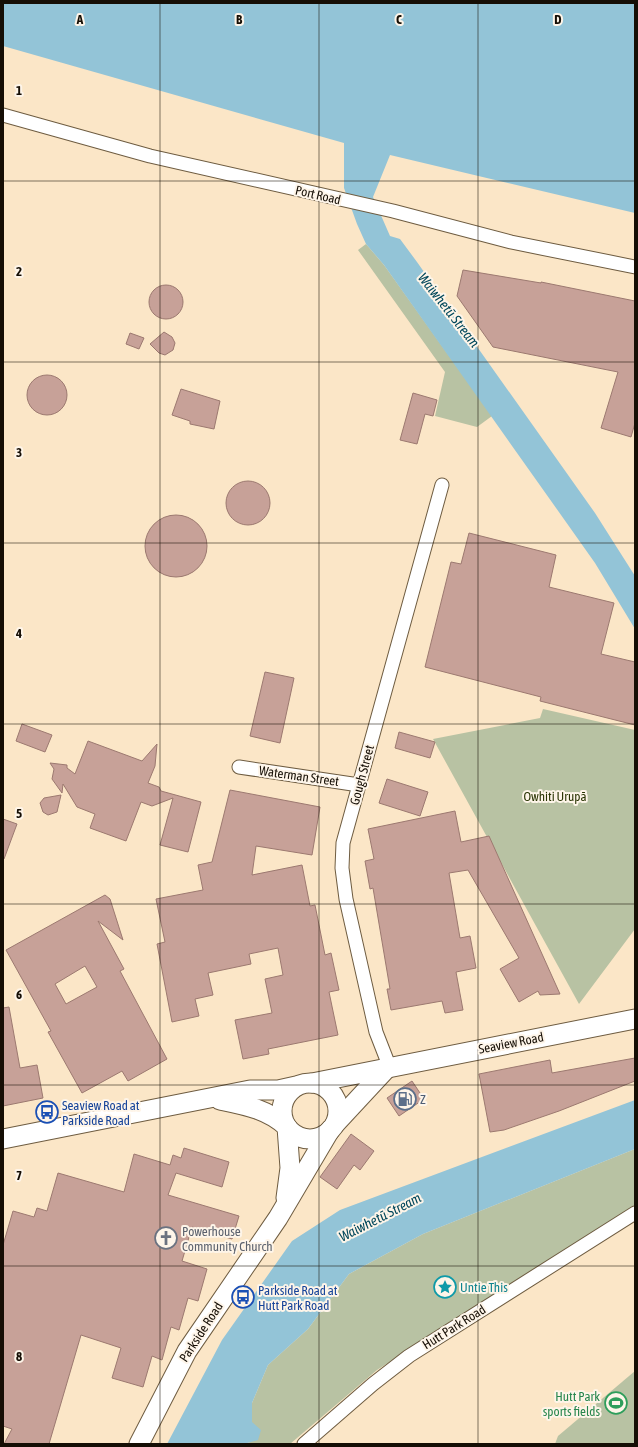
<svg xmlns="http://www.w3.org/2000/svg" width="638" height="1447" viewBox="0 0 638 1447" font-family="'Asap Condensed',sans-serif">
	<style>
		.green { fill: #b8c2a3 }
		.water { fill: #93c4d7 }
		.building { fill: #c7a198; stroke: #9c7970; fill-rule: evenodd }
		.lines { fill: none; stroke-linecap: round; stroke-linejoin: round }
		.street-casing { stroke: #6e5c41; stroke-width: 15 }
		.secondary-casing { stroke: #6e5c41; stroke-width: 21 }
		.street { stroke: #fff; stroke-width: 13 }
		.secondary { stroke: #fff; stroke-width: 19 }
		.grid { fill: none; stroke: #150e05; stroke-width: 1; stroke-opacity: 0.55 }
		.labels { text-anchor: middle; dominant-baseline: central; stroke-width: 4; stroke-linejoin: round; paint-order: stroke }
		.street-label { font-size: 13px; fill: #150e05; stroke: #fef5e9 }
		.park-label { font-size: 13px; fill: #293403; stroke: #fef5e9 }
		.service-label { font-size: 13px; fill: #4e5e75; stroke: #fef5e9; text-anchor: start }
		.transit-label { font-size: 13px; fill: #164399; stroke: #fef5e9; text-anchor: start }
		.worship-label { font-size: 13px; fill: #5b616d; stroke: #fef5e9; text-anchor: start }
		.culture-label { font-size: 13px; fill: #0d838f; stroke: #fef5e9; text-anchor: start }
		.leisure-label { font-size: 13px; fill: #27864d; stroke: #fef5e9; text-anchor: end }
		.water-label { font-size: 14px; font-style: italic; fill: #00475b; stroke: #fef5e9 }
		.grid-label { font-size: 13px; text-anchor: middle; font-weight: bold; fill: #150e05; stroke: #fef5e9; stroke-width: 4; stroke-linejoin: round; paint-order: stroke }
	</style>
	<rect width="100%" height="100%" fill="#fbe6c7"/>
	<!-- green -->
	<g class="green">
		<path d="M366,244L384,265L492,416L477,427L435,416L445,372L358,250Z"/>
		<path d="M543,709L635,730V929L579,1004L433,739L540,718Z"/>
		<path d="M635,1149V1206L377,1370L290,1444H244L250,1442L252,1403L268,1365L308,1329L349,1274L423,1234Z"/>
		<path d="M635,1371V1444H555L558,1436Z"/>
	</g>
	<!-- water -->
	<g class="water">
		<path d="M3,3H635V213L390,155L373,197L390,236L400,239L417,262L595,513L635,576V629L595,563L384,265L366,244L357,224L344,188V143L3,46Z"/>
		<path d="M635,1100V1149L423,1234L349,1274L308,1329L268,1365L252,1403V1422L261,1430L258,1440L244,1444H167L222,1340L292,1241L340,1210Z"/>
	</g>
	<!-- building -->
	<g class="building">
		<path d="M463,270L541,283V282L635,301V423L631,437L601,428L618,372L493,347L457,296Z"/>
		<circle cx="166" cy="302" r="17"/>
		<path d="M164,332L172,337L175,343L173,350L165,355L159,353L150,344Z"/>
		<path d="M130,333L144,338L139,349L126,344Z"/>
		<circle cx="47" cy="395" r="20"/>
		<path d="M181,389L220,401L214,429L190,424V421L172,415Z"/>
		<path d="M413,393L437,400L433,416L425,414L417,444L400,440Z"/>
		<circle cx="248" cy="503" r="22"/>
		<circle cx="176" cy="546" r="31"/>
		<path d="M469,533L556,555L549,587L614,603L601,654L635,662V725L540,701L541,697L425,667L451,562L461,564Z"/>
		<path d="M265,672L294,678L280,743L250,736Z"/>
		<path d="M22,724L52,735L45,752L16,741Z"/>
		<path d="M399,732L435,742L430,758L395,748Z"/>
		<path d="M88,741L142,761L157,744L155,766L148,783L159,787L161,791L201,802L188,852L160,845L173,798L152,806L141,802L126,841L90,828L95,814L77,807L63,784L62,793L52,779L54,769L50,763L67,765V768L75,774Z"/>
		<path d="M387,779L428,792L420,816L379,803Z"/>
		<path d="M230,790L320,807L312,855L256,846L252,875L302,865L310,906L315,905L325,955L331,953L339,990L329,992L338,1035L268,1049L269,1054L243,1059L235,1020L272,1013L265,979L283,975L278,948L249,954L251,964L208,973L213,995L195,999L199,1016L172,1022L157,944L165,942L156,899L203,890L198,865L212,862Z"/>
		<path d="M61,795L57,812L48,815L43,812L40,803L44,798Z"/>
		<path d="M455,811L461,842L489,836L560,994L540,995L538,991L519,1002L500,969L519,958L468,870L449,873L460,938L470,936L476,968L456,972L463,1010L445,1013L442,1001L391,1010L387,989H390L373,888L370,889L365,861L374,859L368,829Z"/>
		<path d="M3,819L17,824L4,859H3Z"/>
		<path d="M105,895L110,899L123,940L98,921L124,969L120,971L167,1059L128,1081L122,1071L82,1093L48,1032L51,1031L6,950ZM85,966L97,987L66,1004L55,984Z"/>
		<path d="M9,1007L20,1068L37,1065L43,1098L3,1106V1008Z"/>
		<path d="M635,1058V1081L559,1111L504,1130L490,1132L479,1074L550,1060L552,1073Z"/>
		<path d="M412,1081L424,1099L399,1116L387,1098Z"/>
		<path d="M351,1134L374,1151L360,1170L354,1165L337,1189L320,1177Z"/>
		<path d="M184,1148L229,1162L222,1187L176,1173L168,1195L239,1216L232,1239L192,1227L182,1261L207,1269L198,1301L188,1298L179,1330L171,1327L162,1360L152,1356L143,1387L112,1378L121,1348L81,1335L49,1444H4L12,1429L3,1426V1245L13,1211L34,1217L37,1208L47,1211L58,1173L124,1192L134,1154L170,1165L173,1155L181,1158Z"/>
	</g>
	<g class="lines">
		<!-- street casing -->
		<g class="street-casing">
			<g id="street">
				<path d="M3,115L150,156L393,211L511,242L635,267"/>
				<path d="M239,767L359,785"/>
				<path d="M390,1068L376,1032L346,899L342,868L343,843L442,485"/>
				<path d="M304,1444L373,1384L409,1356L635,1213"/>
			</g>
		</g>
		<!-- secondary casing -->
		<g class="secondary-casing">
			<g id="secondary">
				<path d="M312,1083L635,1019"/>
				<circle cx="310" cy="1111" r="28"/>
				<path d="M220,1100C244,1105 268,1109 287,1127L290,1168L286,1198"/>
				<path d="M335,1124L387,1068"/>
				<path d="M3,1139L250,1090H278L296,1086"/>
				<path d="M139,1444L187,1351L278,1218L330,1130"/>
			</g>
		</g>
		<!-- street -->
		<use href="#street" class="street"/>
		<!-- secondary -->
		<use href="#secondary" class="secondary"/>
	</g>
	<!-- grid -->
	<path class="grid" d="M160,3V1444M319,3V1444M478,3V1444M3,181H635M3,362H635M3,543H635M3,724H635M3,904H635M3,1085H635M3,1266H635"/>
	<!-- icons -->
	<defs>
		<g id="fuel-ring" transform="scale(1.15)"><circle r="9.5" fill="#fef5e9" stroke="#5c6f8a" stroke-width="1.5"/><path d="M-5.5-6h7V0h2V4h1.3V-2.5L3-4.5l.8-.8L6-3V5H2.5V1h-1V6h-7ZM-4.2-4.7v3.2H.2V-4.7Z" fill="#5c6f8a"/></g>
		<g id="bus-ring" transform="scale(1.15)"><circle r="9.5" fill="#fef5e9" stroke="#1a4fb4" stroke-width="1.5"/><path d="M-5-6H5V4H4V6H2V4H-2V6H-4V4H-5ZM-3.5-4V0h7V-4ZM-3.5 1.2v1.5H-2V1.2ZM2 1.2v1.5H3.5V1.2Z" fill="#1a4fb4"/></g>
		<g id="church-ring" transform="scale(1.15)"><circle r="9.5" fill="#fef5e9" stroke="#6b7280" stroke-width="1.5"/><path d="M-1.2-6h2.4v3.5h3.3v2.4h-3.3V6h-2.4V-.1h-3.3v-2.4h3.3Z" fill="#6b7280"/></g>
		<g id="sight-ring" transform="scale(1.15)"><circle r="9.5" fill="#fef5e9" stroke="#0f9aa8" stroke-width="1.5"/><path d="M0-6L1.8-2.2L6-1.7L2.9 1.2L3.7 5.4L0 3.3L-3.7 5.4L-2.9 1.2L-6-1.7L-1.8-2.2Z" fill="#0f9aa8"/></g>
		<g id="stadium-ring" transform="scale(1.15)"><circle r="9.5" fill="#fef5e9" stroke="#2e9e5b" stroke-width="1.5"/><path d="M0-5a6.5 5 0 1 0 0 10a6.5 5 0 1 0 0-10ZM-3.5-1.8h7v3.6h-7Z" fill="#2e9e5b"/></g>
	</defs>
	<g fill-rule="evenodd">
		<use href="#fuel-ring" x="405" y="1099"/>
		<use href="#bus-ring" x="47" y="1112"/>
		<use href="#church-ring" x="166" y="1238"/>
		<use href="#sight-ring" x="445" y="1287"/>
		<use href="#bus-ring" x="243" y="1297"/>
		<use href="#stadium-ring" x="616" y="1403"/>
	</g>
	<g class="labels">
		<!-- street labels -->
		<g class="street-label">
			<text transform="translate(318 195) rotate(13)">Port Road</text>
			<text transform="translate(362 775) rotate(-75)">Gough Street</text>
			<text transform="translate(299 776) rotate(8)">Waterman Street</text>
			<text transform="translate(511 1043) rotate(-11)">Seaview Road</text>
			<text transform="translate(454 1327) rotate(-32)">Hutt Park Road</text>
			<text transform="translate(201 1332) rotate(-57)">Parkside Road</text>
		</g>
		<!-- park labels -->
		<g class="park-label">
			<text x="555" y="796">Owhiti Urupā</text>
		</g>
		<!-- service labels -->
		<g class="service-label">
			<text x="420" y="1099">Z</text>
		</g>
		<!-- transit labels -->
		<g class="transit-label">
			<text x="62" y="1105">Seaview Road at<tspan x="62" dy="15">Parkside Road</tspan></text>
			<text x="258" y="1290">Parkside Road at<tspan x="258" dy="15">Hutt Park Road</tspan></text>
		</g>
		<!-- worship labels -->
		<g class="worship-label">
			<text x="182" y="1231">Powerhouse<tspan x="182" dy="15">Community Church</tspan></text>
		</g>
		<!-- culture labels -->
		<g class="culture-label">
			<text x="460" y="1287">Untie This</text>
		</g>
		<!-- leisure labels -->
		<g class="leisure-label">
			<text x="600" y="1396">Hutt Park<tspan x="600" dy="15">sports fields</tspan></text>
		</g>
		<!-- water labels -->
		<g class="water-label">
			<text transform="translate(449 310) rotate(52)">Waiwhetū Stream</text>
			<text transform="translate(380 1217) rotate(-27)">Waiwhetū Stream</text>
		</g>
	</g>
	<g class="grid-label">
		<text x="80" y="24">A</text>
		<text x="239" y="24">B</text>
		<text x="399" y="24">C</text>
		<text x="558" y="24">D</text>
		<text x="19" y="95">1</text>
		<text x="19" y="276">2</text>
		<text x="19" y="457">3</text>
		<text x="19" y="638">4</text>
		<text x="19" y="818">5</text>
		<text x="19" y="999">6</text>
		<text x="19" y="1180">7</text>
		<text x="19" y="1361">8</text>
	</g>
	<!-- border -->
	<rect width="638" height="1447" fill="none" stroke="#150e05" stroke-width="8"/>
</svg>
